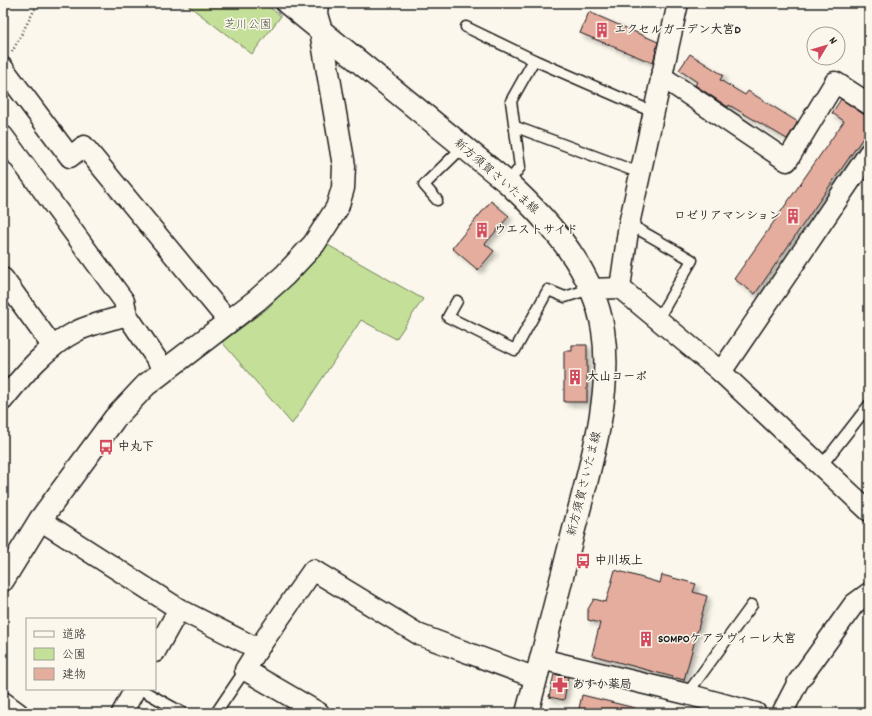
<svg xmlns="http://www.w3.org/2000/svg" width="872" height="716" viewBox="0 0 872 716" font-family="Dekko,'Klee One',sans-serif">
	<style>
		.green { fill: #c4e098; stroke: #707e5a }
		.building { fill: #e5ad9e; stroke: #1c1c1c; filter: url(#shadow) }
		.lines { fill: none; stroke-linecap: round; stroke-linejoin: round }
		.lane-casing { stroke: #1c1c1c; stroke-width: 13 }
		.street-casing { stroke: #1c1c1c; stroke-width: 23 }
		.secondary-casing { stroke: #1c1c1c; stroke-width: 25 }
		.path { stroke: #1c1c1c; stroke-width: 2.5; stroke-dasharray: 1 3; stroke-linecap: butt }
		.lane { stroke: #fbf7ec; stroke-width: 10 }
		.street { stroke: #fbf7ec; stroke-width: 20 }
		.secondary { stroke: #fbf7ec; stroke-width: 22 }
		.labels { text-anchor: middle; dominant-baseline: central; stroke-width: 3; stroke-linejoin: round; paint-order: stroke }
		.park-label { font-size: 12px; fill: #4e5741; stroke: #fbf7ec }
		.poi-label { font-size: 12px; font-weight: bold; fill: #1c1c1c; stroke: #fbf7ec; text-anchor: start }
		.street-label { font-size: 12px; fill: #1c1c1c; stroke: #fbf7ec }
	</style>
	<defs>
		<filter id="shadow"><feDropShadow dx="3.5" dy="3.5" stdDeviation="2" flood-color="#0004"/></filter>
	</defs>
	<rect width="100%" height="100%" fill="#fbf7ec"/>
	<filter id="ink" filterUnits="userSpaceOnUse"><feTurbulence type="fractalNoise" baseFrequency=".025" numOctaves="2"/><feDisplacementMap in="SourceGraphic" scale="8" xChannelSelector="R" yChannelSelector="G"/><feConvolveMatrix kernelMatrix="1 2 1 2 8 2 1 2 1" color-interpolation-filters="sRGB"/></filter>
	<g filter="url(#ink)">
		<!-- green -->
		<g class="green">
			<path d="M185,3H264L281,16L252,54Z"/>
			<path d="M326,244L423,299L396,339L361,320L292,424L222,342L268,308Z"/>
		</g>
		<!-- building -->
		<g class="building">
			<path d="M589,12L658,42L653,63L580,33Z"/>
			<path d="M690,54L723,75L720,80L745,95L748,91L798,122L787,139L729,105L728,107L695,85L697,82L679,70Z"/>
			<path d="M841,99L863,114L869,115V129L755,294L734,279L844,121L832,113Z"/>
			<path d="M491,201L509,216L485,244L494,251L478,270L452,248Z"/>
			<path d="M572,345H587V402H564V351H572Z"/>
			<path d="M615,570L660,583L662,575L696,584L693,592L707,596L684,680L592,655L600,623L588,620V609L594,599L606,602Z"/>
			<path d="M554,674L568,677L564,700L549,697Z"/>
			<path d="M582,695L635,708L634,713H578Z"/>
		</g>
		<g class="lines">
			<!-- lane casing -->
			<g class="lane-casing">
				<g id="lane">
					<path d="M466,27L534,60L653,112"/>
					<path d="M516,127L640,173"/>
					<path d="M508,183L520,167L511,101L534,60"/>
					<path d="M437,200L424,185L463,147"/>
					<path d="M629,224L692,260L658,319"/>
					<path d="M457,301L448,317L515,350L548,290L565,297L590,289"/>
					<path d="M822,465L869,405"/>
					<path d="M140,689L183,713"/>
					<path d="M687,694L752,605"/>
					<path d="M216,713L245,670"/>
				</g>
			</g>
			<!-- street casing -->
			<g class="street-casing">
				<g id="street">
					<path d="M3,68L70,157L84,146L229,322"/>
					<path d="M661,76L787,161L835,82L869,104"/>
					<path d="M3,136L124,301L127,315L164,370"/>
					<path d="M3,278L53,347"/>
					<path d="M620,288L629,224L678,3"/>
					<path d="M590,289L620,288L721,372L869,511"/>
					<path d="M721,372L869,153"/>
					<path d="M3,400C24,374 46,347 77,331C92,324 111,320 127,315"/>
					<path d="M40,520L179,609L258,649"/>
					<path d="M155,652L179,609"/>
					<path d="M541,659L687,694L756,713"/>
					<path d="M3,702L18,713"/>
					<path d="M122,713L135,689"/>
					<path d="M319,713L245,670L258,649L313,570L420,635L536,678"/>
					<path d="M782,713L798,682L854,604L869,593"/>
				</g>
			</g>
			<!-- secondary casing -->
			<g class="secondary-casing">
				<g id="secondary">
					<path d="M287,3L508,183C550,222 594,270 603,330C613,394 590,467 574,529C559,590 543,652 527,713"/>
					<path d="M3,580L40,520L115,418L146,385L257,300L285,275L314,244L337,208L343,188L344,166L321,31L316,14L317,3"/>
				</g>
			</g>
			<!-- path -->
			<path class="path" d="M12,52L38,3"/>
			<!-- lane -->
			<use href="#lane" class="lane"/>
			<!-- street -->
			<use href="#street" class="street"/>
			<!-- secondary -->
			<use href="#secondary" class="secondary"/>
		</g>
	</g>
	<!-- icons -->
	<defs>
		<g id="building-bare" transform="scale(1.2)"><path d="M-4-6H4V6H1V3H-1V6H-4ZM-2.5-4.3h1.7v1.8h-1.7ZM.8-4.3h1.7v1.8H.8ZM-2.5-1h1.7V.8h-1.7ZM.8-1h1.7V.8H.8Z" fill="#d1495b" stroke="#fbf7ec" stroke-width="2.5" paint-order="stroke"/></g>
		<g id="bus-bare" transform="scale(1.2)"><path d="M-5-6H5V4H4V6H2V4H-2V6H-4V4H-5ZM-3.5-4V0h7V-4ZM-3.5 1.2v1.5H-2V1.2ZM2 1.2v1.5H3.5V1.2Z" fill="#d1495b" stroke="#fbf7ec" stroke-width="2.5" paint-order="stroke"/></g>
		<g id="pharmacy-bare" transform="scale(1.2)"><path d="M-2-6h4v4h4v4h-4v4h-4v-4h-4v-4h4Z" fill="#d1495b" stroke="#fbf7ec" stroke-width="2.5" paint-order="stroke"/></g>
	</defs>
	<g fill-rule="evenodd">
		<use href="#building-bare" x="602" y="30"/>
		<use href="#building-bare" x="793" y="216"/>
		<use href="#building-bare" x="482" y="230"/>
		<use href="#building-bare" x="575" y="377"/>
		<use href="#bus-bare" x="106" y="447"/>
		<use href="#bus-bare" x="583" y="561"/>
		<use href="#building-bare" x="646" y="639"/>
		<use href="#pharmacy-bare" x="560" y="685"/>
	</g>
	<g class="labels">
		<!-- park labels -->
		<g class="park-label">
			<text x="248" y="25">芝川公園</text>
		</g>
		<!-- poi labels -->
		<g class="poi-label">
			<text x="614" y="30">エクセルガーデン大宮D</text>
			<text x="781" y="216" text-anchor="end">ロゼリアマンション</text>
			<text x="494" y="230">ウエストサイド</text>
			<text x="587" y="377">大山コーポ</text>
			<text x="118" y="447">中丸下</text>
			<text x="595" y="561">中川坂上</text>
			<text x="658" y="639">SOMPOケアラヴィーレ大宮</text>
			<text x="572" y="685">あすか薬局</text>
		</g>
		<!-- street labels -->
		<g class="street-label">
			<text transform="translate(496 177) rotate(41)">新方須賀さいたま線</text>
			<text transform="translate(585 484) rotate(-76)">新方須賀さいたま線</text>
		</g>
	</g>
	<!-- margin -->
	<rect width="872" height="716" fill="none" stroke="#fbf7ec" stroke-width="16"/>
	<rect x="8" y="8" width="856" height="700" fill="none" stroke="#1c1c1c" stroke-width="1.5" filter="url(#ink)"/>
	<!-- legend -->
	<rect x="26" y="618" width="130" height="72" fill="#fbf7ec" stroke="#a29f99"/>
	<rect x="34" y="631" width="20" height="6" fill="#fbf7ec" stroke="#a29f99"/>
	<text x="62" y="638" font-size="12" fill="#1c1c1c">道路</text>
	<rect x="34" y="648" width="20" height="12" fill="#c4e098" stroke="#a29f99"/>
	<text x="62" y="658" font-size="12" fill="#1c1c1c">公園</text>
	<rect x="34" y="668" width="20" height="12" fill="#e5ad9e" stroke="#a29f99"/>
	<text x="62" y="678" font-size="12" fill="#1c1c1c">建物</text>
	<!-- north arrow -->
	<g transform="translate(826 46) rotate(52)"><circle r="19" fill="#fbf7ec" stroke="#a29f99"/>
	<path d="M0-3L7 15L0 10L-7 15Z" fill="#d1495b"/>
	<text y="-6" font-size="11" font-weight="bold" text-anchor="middle" fill="#1c1c1c">N</text>
	</g>
</svg>
